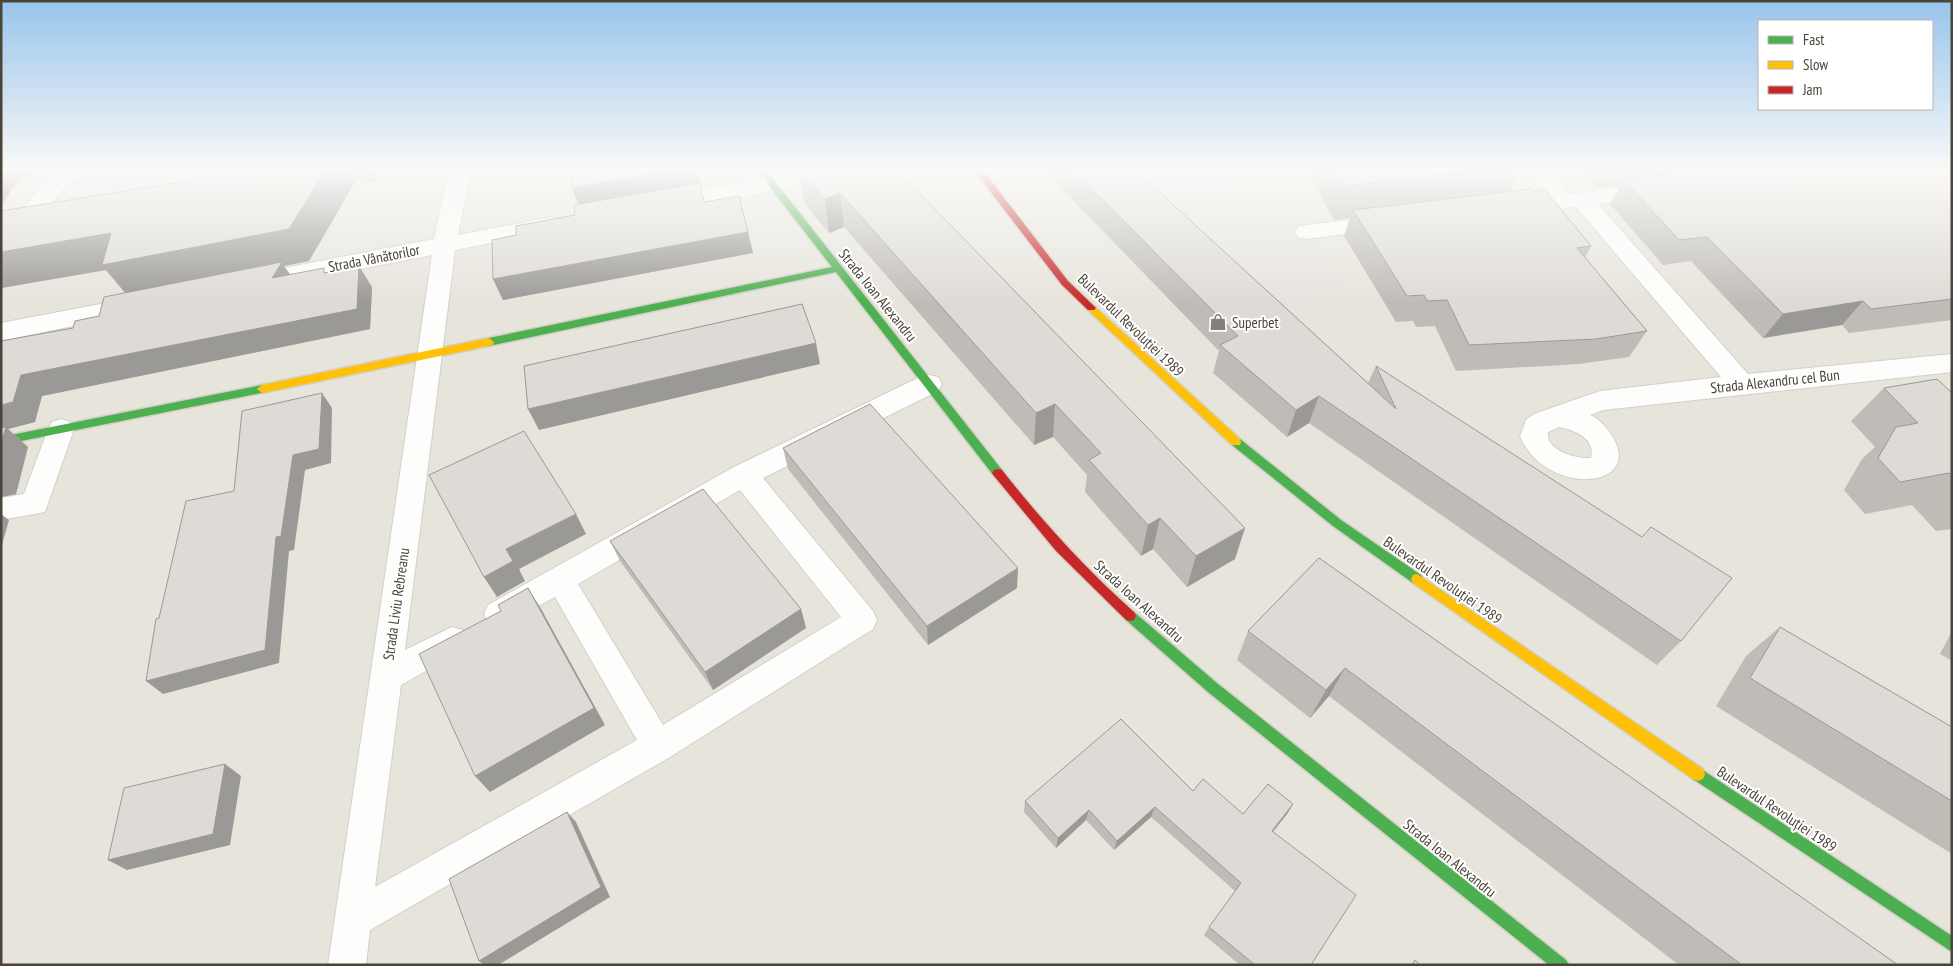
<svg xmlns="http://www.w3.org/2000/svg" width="1953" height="966" viewBox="0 0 1953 966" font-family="'PT Sans Narrow',sans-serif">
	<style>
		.residential { fill: #e7e4dc }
		.parking { fill: #e6e3df }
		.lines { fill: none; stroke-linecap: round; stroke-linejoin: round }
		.street-casing { stroke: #d2d0cb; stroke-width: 2 }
		.fast-casing { stroke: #d3cfc5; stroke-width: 3 }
		.slow-casing { stroke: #d3cfc5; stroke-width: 3 }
		.jam-casing { stroke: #d3cfc5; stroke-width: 3 }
		.street { fill: #fdfdfc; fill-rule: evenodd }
		.fast { fill: #4caf50; fill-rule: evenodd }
		.slow { fill: #ffc107; fill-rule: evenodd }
		.jam { fill: #c62828; fill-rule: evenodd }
		.wall { fill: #bfbcb8 }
		.shaded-wall { fill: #9b9996 }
		.building { fill: #dedbd6; stroke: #9b9996 }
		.labels { text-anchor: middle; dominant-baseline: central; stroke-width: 4; stroke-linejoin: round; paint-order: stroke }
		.street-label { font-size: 15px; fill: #4b4439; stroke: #fff }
		.poi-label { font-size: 15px; fill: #4b4439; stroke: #fff; text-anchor: start }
	</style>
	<rect width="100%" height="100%" fill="#f4f2ee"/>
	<!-- residential -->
	<rect class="residential" x="1" y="169" width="1951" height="796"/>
	<!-- parking -->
	<g class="parking">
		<path d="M42,169H292L1,216Z"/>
		<path d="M1121,169H1228L1306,232L1344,288L1266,316Z"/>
	</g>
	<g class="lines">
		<!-- street casing -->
		<g class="street-casing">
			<g id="street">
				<path d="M57,169H111L107,174L70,181L33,225L1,228V214L19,213Z"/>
				<path d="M180,169H202L179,202L171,204L163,202L160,197Z"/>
				<path d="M449,169H471L458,235L552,217L560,219L563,224L560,229L552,231L455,250L405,650L452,627L463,630L467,640L463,650L401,685L375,887L637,740L555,597L499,627L488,623L484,614L488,605L734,467L920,377L929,375L938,377L942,384L938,391L763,478L873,611L877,620L873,629L670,757L370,930L366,965H328L432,255L253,290L245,288L241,282L245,276L253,274L434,239ZM740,490L841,617L663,725L578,584Z"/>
				<path d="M807,169H845L841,174L772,191L666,211L658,209L655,204L658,199L666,197Z"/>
				<path d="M1527,169H1549L1570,194L1651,184L1659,186L1662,191L1659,196L1598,204L1748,374L1952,354V372L1603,410L1590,415C1601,420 1608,429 1614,439C1641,490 1544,496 1520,436L1526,420L1534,414L1600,391L1721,377L1576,207L1518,214L1510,212L1507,207L1510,202L1549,196ZM1559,427C1574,430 1596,438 1591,458C1578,459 1545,451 1548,432Z"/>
				<path d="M1383,216L1391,218L1394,223L1391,228L1306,239L1298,237L1295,232L1298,227L1306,225Z"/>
				<path d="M137,297L145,299L149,305L145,311L1,341V323Z"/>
				<path d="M61,419L70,422L74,429L45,512L1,520V498L24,494L48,429L52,422Z"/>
			</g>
		</g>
		<!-- fast casing -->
		<g class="fast-casing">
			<g id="fast">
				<path d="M760,169H768L776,183L1002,470L1004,473L1002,476H994L836,272L489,346L485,345L484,342L489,338L832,267L769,186Z"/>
				<path d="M262,385L267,389L266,392L1,445V437Z"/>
				<path d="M1236,438L1240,439L1341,520L1421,575L1423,579L1421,583L1417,584L1413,583L1333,526L1232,445L1231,442L1232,439Z"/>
				<path d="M1130,611L1134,612L1218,684L1566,960L1569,965H1549L1208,692L1126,620L1124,616L1126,612Z"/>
				<path d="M1698,767L1952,936V952L1693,779L1691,774L1693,769Z"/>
			</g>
		</g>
		<!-- slow casing -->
		<g class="slow-casing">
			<g id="slow">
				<path d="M1091,305L1094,306L1240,439L1241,442L1240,445H1232L1088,310L1086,308L1088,306Z"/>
				<path d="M489,338L494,342L493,345L262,393L257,389L262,385Z"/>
				<path d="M1417,574L1703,769L1705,774L1703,779L1698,781L1693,779L1413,583L1411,579L1413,575Z"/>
			</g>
		</g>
		<!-- jam casing -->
		<g class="jam-casing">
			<g id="jam">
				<path d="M973,169H982L1068,281L1094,306L1096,308L1094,310H1088L1062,285Z"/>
				<path d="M998,469L1002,470C1042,521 1086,569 1134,612L1136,616L1134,620L1130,621L1126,620L1056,551L994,476L992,473L994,470Z"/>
			</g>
		</g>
		<!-- street -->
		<use href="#street" class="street"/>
		<!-- fast -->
		<use href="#fast" class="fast"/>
		<!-- slow -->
		<use href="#slow" class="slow"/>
		<!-- jam -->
		<use href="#jam" class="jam"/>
	</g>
	<!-- wall -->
	<g class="wall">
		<path d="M1,169H35L27,178H20L1,205Z"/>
		<path d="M262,169H382L375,182H355L309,261L284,266L290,274L327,272L372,287L370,329L42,396L35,422L8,429L28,447L16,494L1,497V341L73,328L99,316L125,293L106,270L1,288V211L256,172Z"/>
		<path d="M540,169H697L704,202L748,232L753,253L503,300L493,279L516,235L575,215L578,205L572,188L570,173L545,172Z"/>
		<path d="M798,169H896L1235,559L1187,587L1153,549L1141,556L1085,492L1087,475L1053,437L1034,445L844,227L829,233L804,203Z"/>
		<path d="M1043,169H1134L1368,383L1376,366L1681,641L1657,665L1309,423L1287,437L1213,373L1219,351Z"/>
		<path d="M1306,169H1521L1510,191H1533L1591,246L1585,258L1647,331L1629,357L1579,364L1456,371L1435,326L1416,327L1413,321L1396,322L1344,236L1350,218L1334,220Z"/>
		<path d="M1580,169H1952V320L1849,333L1842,325L1763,338L1691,261L1663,265L1610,204L1621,185L1596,188Z"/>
		<path d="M1884,388L1952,393V529L1936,531L1912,505L1865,514L1844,490L1862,459L1875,447L1851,421Z"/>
		<path d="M783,448L1017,588L928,645L788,469Z"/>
		<path d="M610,541L801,609L806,628L713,690L620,561Z"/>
		<path d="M1319,558L1898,965H1679L1329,696L1310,718L1237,660L1248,631Z"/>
		<path d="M1780,627L1952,727V854L1716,706L1746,656Z"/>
		<path d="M1952,631V661L1940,654Z"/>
		<path d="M1193,791L1243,814L1293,804L1287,814L1273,832L1311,965H1240L1204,935L1209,927L1235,891L1151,817L1114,850L1086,820L1056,848L1024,812L1025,801Z"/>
	</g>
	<!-- shaded-wall -->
	<g class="shaded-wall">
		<path d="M1,169H12L20,178L1,205Z"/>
		<path d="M19,169H35L27,178Z"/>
		<path d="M326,169H348L355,182L309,261L284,266L296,283L128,296L106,270L1,288V252Z"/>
		<path d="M368,169H382L375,182Z"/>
		<path d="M682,169H697L701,188L580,209L572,188Z"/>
		<path d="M840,193L844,227L829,233L825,199Z"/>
		<path d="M748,232L753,253L503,300L493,279Z"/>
		<path d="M359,266L372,287L370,329L42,396L35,422L8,429L28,447L16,494L1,497V405L21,375Z"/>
		<path d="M1863,301L1842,325L1763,338L1783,314Z"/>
		<path d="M816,343L820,364L539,430L528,409Z"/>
		<path d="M322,393L332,408L331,463L305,470L294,550L289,551L279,663L163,694L146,681L276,537L293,455Z"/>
		<path d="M1319,396L1309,423L1287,437L1296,410Z"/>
		<path d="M1055,404L1053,437L1034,445L1036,413Z"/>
		<path d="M1,514L9,520L1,548Z"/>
		<path d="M576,514L586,534L519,569L525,581L497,597L484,577L506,549Z"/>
		<path d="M1160,518L1153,549L1141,556L1148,525Z"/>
		<path d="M1245,528L1235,559L1187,587L1196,556Z"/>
		<path d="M1018,568L1017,588L928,645L927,626Z"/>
		<path d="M528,588L540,607L605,725L490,792L475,776Z"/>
		<path d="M801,609L806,628L713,690L705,672Z"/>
		<path d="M1345,668L1329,696L1310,718L1326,690Z"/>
		<path d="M225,764L241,776L230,845L127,870L108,860Z"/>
		<path d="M1293,804L1287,814L1266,840L1272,831Z"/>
		<path d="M1155,807L1151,817L1114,850L1117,841Z"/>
		<path d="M1089,810L1086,820L1056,848L1058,838Z"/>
		<path d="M567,812L576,822L610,897L498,965H484L479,961Z"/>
	</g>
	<!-- building -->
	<g class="building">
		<path d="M262,169H326L289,229L102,265L111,233L1,252V211L218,176L256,172Z"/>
		<path d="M570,169H682L572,188Z"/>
		<path d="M798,169H896L1245,528L1196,556L1160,518L1148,525L1089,460L1101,453L1055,404L1036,413L840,193L825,199Z"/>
		<path d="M1072,169H1134L1396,409L1376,366L1642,537L1651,527L1732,578L1681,641L1319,396L1296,410L1220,345L1238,336Z"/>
		<path d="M1335,169H1490L1345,186Z"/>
		<path d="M1712,169H1952V299L1871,309L1863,301L1783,314L1707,237L1679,240L1624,180Z"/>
		<path d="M700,183L704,202L739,196L748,232L493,279L492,240L516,235V226L575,215L574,205Z"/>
		<path d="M1531,189L1533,191L1545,190L1591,246L1577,248L1647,331L1596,339L1469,345L1447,300L1427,301L1424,295L1407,296L1353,210Z"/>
		<path d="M282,262L272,278L324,268V273L359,266L357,309L21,375L13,402L1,405V341L73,328L75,321L99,316L104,297Z"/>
		<path d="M802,304L816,343L528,409L524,366Z"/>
		<path d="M1937,379L1952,393V476L1949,473L1900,482L1878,458L1896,427L1918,423L1884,388Z"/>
		<path d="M322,393L319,449L293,455L281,536L276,537L265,650L146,681L156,619L159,618L186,501L234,491L242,411Z"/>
		<path d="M870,404L1018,568L927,626L783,448Z"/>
		<path d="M6,427L1,443V428Z"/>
		<path d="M524,431L576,514L506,549L513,561L484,577L429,475Z"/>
		<path d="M703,489L801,609L705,672L610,541Z"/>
		<path d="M1319,558L1898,965H1742L1345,668L1326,690L1248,631Z"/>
		<path d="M528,588L594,708L475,776L419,654L501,611L498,605Z"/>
		<path d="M1780,627L1952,727V801L1750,678Z"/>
		<path d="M1121,719L1193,791L1203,779L1243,814L1268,784L1293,804L1272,831L1356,895L1311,965H1255L1209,927L1241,883L1155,807L1117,841L1089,810L1058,838L1025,801Z"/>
		<path d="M225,764L213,834L108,860L124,788Z"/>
		<path d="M567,812L601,887L479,961L449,879Z"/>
		<path d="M1415,960L1420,965H1412Z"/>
	</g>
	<!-- sky -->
	<linearGradient id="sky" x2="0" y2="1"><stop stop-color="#98c4ec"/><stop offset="0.56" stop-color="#faf9f7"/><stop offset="1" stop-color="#faf9f7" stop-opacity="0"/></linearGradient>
	<rect width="1953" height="304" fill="url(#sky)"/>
	<!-- icons -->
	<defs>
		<g id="shop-bare" transform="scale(1.35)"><path d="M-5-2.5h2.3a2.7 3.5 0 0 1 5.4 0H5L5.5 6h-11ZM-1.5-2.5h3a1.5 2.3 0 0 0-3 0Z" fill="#868178" stroke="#fff" stroke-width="2.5" paint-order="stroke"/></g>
	</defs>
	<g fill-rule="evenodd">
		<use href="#shop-bare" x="1218" y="322"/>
	</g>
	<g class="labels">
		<!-- street labels -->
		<g class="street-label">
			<text transform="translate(374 258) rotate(-11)">Strada Vânătorilor</text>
			<text transform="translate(878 295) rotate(51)">Strada Ioan Alexandru</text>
			<text transform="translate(1131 325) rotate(44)">Bulevardul Revoluției 1989</text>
			<text transform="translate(1775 381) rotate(-6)">Strada Alexandru cel Bun</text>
			<text transform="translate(1443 580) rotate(35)">Bulevardul Revoluției 1989</text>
			<text transform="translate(1139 601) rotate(42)">Strada Ioan Alexandru</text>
			<text transform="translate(396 604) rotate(-82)">Strada Liviu Rebreanu</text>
			<text transform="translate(1777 809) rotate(34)">Bulevardul Revoluției 1989</text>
			<text transform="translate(1450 858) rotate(39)">Strada Ioan Alexandru</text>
		</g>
		<!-- poi labels -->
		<g class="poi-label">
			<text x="1232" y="322">Superbet</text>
		</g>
	</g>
	<!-- border -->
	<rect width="1953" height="966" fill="none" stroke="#4b4439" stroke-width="5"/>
	<!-- legend -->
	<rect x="1758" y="20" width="175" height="90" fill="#ffffff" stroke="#b7b4b0"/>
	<rect x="1768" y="36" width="25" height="8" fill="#4caf50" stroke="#b7b4b0"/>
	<text x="1803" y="45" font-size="15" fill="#4b4439">Fast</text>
	<rect x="1768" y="61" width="25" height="8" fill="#ffc107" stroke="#b7b4b0"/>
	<text x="1803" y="70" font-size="15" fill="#4b4439">Slow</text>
	<rect x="1768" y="86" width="25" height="8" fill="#c62828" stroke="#b7b4b0"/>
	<text x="1803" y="95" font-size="15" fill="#4b4439">Jam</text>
</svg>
